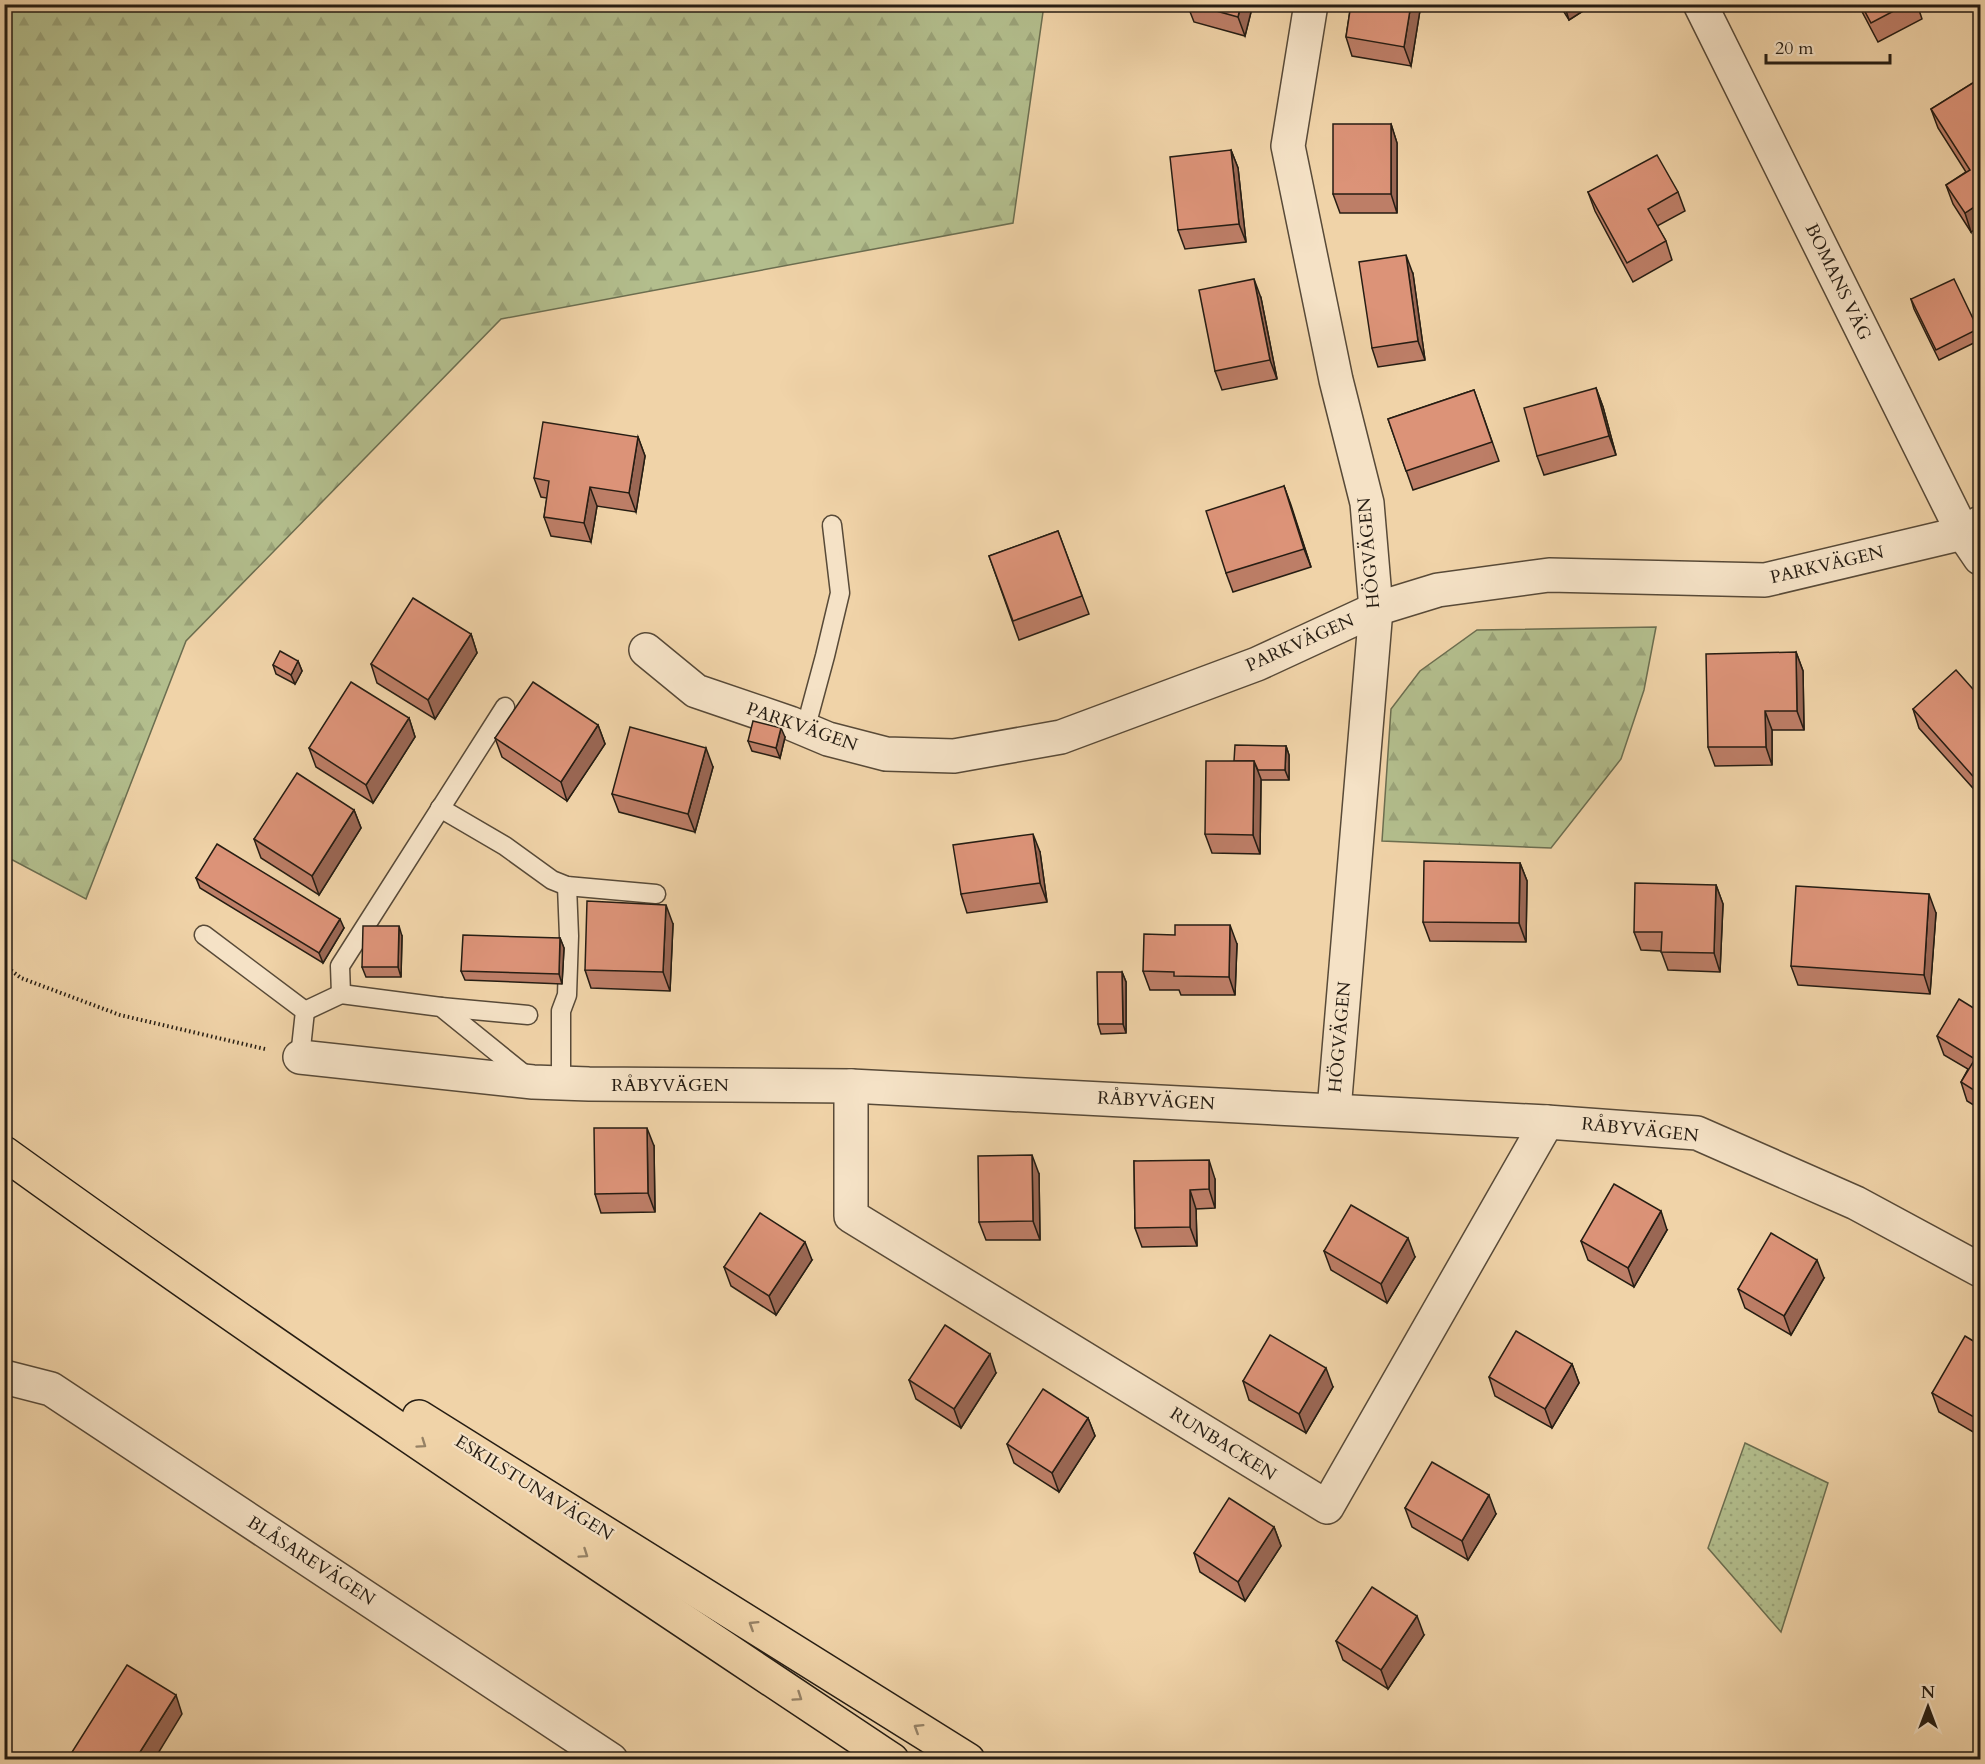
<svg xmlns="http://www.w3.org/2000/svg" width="1985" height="1764" viewBox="0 0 1985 1764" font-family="Cardo,serif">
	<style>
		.forest { fill: url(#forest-firs); stroke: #6c6e50; stroke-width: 1.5 }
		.park { fill: url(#park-dots); stroke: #6c6e50; stroke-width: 1.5 }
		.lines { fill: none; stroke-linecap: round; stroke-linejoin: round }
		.service-casing { stroke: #584a38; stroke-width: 21 }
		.minor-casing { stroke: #584a38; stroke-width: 36 }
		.primary-casing { stroke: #261d13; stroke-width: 36 }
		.path { stroke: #261d13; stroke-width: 4; stroke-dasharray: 1.5 3; stroke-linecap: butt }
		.service { stroke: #f5e2c6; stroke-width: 18 }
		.minor { stroke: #f5e2c6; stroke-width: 33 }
		.primary { stroke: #f0d3a8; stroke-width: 33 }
		.wall { fill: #bd7e67; stroke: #261d13; stroke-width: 1.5 }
		.shaded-wall { fill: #9a6754; stroke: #261d13; stroke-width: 1.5 }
		.building { fill: #dc9378; stroke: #261d13; stroke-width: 1.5 }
		.oneway { stroke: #958165 }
		.labels { text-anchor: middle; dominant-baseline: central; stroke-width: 4.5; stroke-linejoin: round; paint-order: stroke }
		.street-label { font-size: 18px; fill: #261d13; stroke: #f5e2c6 }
	</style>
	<defs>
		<pattern id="forest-firs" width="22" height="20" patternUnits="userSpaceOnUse" patternTransform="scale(1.5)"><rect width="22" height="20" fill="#b3be8d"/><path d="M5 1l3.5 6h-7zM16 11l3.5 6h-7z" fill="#9aa379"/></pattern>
		<pattern id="park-dots" width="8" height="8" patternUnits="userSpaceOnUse" patternTransform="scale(1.5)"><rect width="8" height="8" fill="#b3be8d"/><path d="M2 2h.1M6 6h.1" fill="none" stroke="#9aa379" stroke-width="1.8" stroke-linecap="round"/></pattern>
	</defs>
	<rect width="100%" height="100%" fill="#f0d3a8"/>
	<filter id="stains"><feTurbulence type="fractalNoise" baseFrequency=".00333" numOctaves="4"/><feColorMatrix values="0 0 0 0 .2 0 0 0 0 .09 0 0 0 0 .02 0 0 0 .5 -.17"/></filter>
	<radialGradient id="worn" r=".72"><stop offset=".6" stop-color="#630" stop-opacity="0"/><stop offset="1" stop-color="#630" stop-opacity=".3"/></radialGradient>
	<!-- forest -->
	<g class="forest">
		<path d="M4,5L5,4L1044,5L1013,223L501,319L186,641L86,899L5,856Z"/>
		<path d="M1656,627L1644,690L1621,759L1551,848L1382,841L1391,709L1420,671L1477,630Z"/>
	</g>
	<!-- park -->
	<path class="park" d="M1745,1443L1828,1483L1781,1632L1708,1548Z"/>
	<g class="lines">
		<!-- service casing -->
		<g class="service-casing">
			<g id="service">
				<path d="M805,730L825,656L840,593L832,525"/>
				<path d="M440,808L505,846L552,880L567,886L656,894"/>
				<path d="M204,935L305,1011L300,1057"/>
				<path d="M341,994L340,966L505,707"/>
				<path d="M441,1007L528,1015"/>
				<path d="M305,1011L341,994L441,1007L530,1079"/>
				<path d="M561,1083V1011L567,995L569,936L567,886"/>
			</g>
		</g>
		<!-- minor casing -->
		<g class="minor-casing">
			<g id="minor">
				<path d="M1311,4L1288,146L1336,380L1367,503L1376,609L1334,1110"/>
				<path d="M1700,4L1963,533L1980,558"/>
				<path d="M646,650L696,691L790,723L828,739L886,754L954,756L1061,737L1257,664L1376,609L1438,590L1549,575L1765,580L1963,533L1980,523"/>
				<path d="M300,1057L533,1082L589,1084L851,1086L1547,1122L1697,1133L1856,1203L1980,1270"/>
				<path d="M851,1086V1216L1327,1507L1547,1122"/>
				<path d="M4,1377L51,1389L611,1760"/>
			</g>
		</g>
		<!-- primary casing -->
		<g class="primary-casing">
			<g id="primary">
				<path d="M4,1153C295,1363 594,1561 892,1760"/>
				<path d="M419,1417L968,1760"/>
			</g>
		</g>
		<!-- path -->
		<path class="path" d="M4,965L21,978L120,1015L265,1049"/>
		<!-- service -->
		<use href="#service" class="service"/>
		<!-- minor -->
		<use href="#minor" class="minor"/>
		<!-- primary -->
		<use href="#primary" class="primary"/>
	</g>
	<!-- wall -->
	<g class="wall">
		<path d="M1187,4H1253L1245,36L1194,22Z"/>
		<path d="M1351,4H1421L1411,66L1352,56L1346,37Z"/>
		<path d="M1559,4H1594L1569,20Z"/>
		<path d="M1858,4H1917L1922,19L1878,42Z"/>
		<path d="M1976,81L1971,232L1953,204L1946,185L1966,172L1938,128L1931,109Z"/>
		<path d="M1391,124L1397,143V213H1340L1333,194Z"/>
		<path d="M1231,150L1238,168L1246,242L1185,249L1178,230Z"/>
		<path d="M1588,192H1678L1685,211L1657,226L1666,241L1672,260L1633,282L1595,211Z"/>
		<path d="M1413,274L1425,360L1378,367L1372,348Z"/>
		<path d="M1261,298L1277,379L1222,390L1215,371Z"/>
		<path d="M1911,299L1978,329L1980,336V340L1939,360L1914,309Z"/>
		<path d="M1596,388L1603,407L1616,455L1544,475L1537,456Z"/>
		<path d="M1474,390L1499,461L1413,490L1388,419Z"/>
		<path d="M638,437L645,456L636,512L597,506L591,542L551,536L544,517L547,498L541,497L534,478Z"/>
		<path d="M1284,486L1311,567L1233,592L1226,573Z"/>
		<path d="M1058,531L1089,614L1019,640L989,556Z"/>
		<path d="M471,634L477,653L435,719L377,683L371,664Z"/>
		<path d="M1796,652L1803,671L1804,730H1772V765L1715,766L1708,747Z"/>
		<path d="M298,661L302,671L295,684L276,674L273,665Z"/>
		<path d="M1980,697V796L1919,728L1913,709Z"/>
		<path d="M409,718L415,737L373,803L316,767L309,748Z"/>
		<path d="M598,725L605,744L567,801L502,757L495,738Z"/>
		<path d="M785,737L780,758L752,751L748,741Z"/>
		<path d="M1286,746L1289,755V780H1261L1260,854L1212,853L1205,834L1234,761Z"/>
		<path d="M713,767L695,832L619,812L612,794Z"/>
		<path d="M354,810L361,828L319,895L261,858L254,839Z"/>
		<path d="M1040,852L1047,902L967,913L961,894Z"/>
		<path d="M1520,863L1527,881L1526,942L1430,941L1423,922Z"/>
		<path d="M196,878L344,928L323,963L200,888Z"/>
		<path d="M1716,885L1723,904L1720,972L1668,970L1661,951L1641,950L1634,932Z"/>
		<path d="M1936,913L1930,994L1798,985L1791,966Z"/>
		<path d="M673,924L670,991L591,988L585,970Z"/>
		<path d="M402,936L401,977H366L362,967Z"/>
		<path d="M560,938L564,948L562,984L465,980L461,971Z"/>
		<path d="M1237,944L1235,995H1181L1179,990H1150L1143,971Z"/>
		<path d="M1122,972L1126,982V1033L1101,1034L1098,1024Z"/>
		<path d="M1980,1012V1109L1967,1101L1961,1082L1968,1069L1944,1055L1937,1036Z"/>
		<path d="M654,1146L655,1212L601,1213L595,1194Z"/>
		<path d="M1134,1161L1215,1179V1208L1196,1209L1197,1246L1142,1247L1135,1228Z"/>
		<path d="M1039,1174L1040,1240H986L979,1222Z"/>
		<path d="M1667,1230L1634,1287L1588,1260L1581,1241Z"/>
		<path d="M1324,1251L1415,1257L1387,1303L1331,1270Z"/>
		<path d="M812,1260L776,1315L731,1286L724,1267Z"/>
		<path d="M1824,1278L1791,1335L1745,1308L1738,1289Z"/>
		<path d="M1980,1345V1436L1939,1412L1932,1393Z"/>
		<path d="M1572,1364L1579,1383L1552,1428L1495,1396L1489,1377Z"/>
		<path d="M996,1373L961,1428L916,1399L909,1380Z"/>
		<path d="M1243,1381L1333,1387L1306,1433L1249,1400Z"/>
		<path d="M1088,1418L1095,1436L1059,1492L1014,1463L1007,1444Z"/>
		<path d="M1405,1508L1496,1514L1468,1560L1412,1527Z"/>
		<path d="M1274,1527L1281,1546L1245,1601L1200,1572L1194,1553Z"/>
		<path d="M1424,1635L1388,1689L1343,1660L1336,1641Z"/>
	</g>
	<!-- shaded-wall -->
	<g class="shaded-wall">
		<path d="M1241,4H1253L1245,36L1238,17Z"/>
		<path d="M1411,4H1421L1411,66L1404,47Z"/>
		<path d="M1564,4H1594L1569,20Z"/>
		<path d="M1391,124L1397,143V213L1391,194Z"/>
		<path d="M1231,150L1238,168L1246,242L1239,224Z"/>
		<path d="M1980,203V226L1971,232L1965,213Z"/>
		<path d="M1406,255L1413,274L1425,360L1418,341Z"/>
		<path d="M1254,279L1261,298L1277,379L1270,360Z"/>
		<path d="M1596,388L1603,407L1616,455L1609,436Z"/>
		<path d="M638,437L645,456L636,512L629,493Z"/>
		<path d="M1284,486L1291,505L1311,567L1304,549Z"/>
		<path d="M590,487L597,506L591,542L584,523Z"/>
		<path d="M471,634L477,653L435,719L428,700Z"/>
		<path d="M1796,652L1803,671L1804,730L1797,711Z"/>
		<path d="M298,661L302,671L295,684L291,675Z"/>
		<path d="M1765,711L1772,730V765L1766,747Z"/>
		<path d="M409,718L415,737L373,803L366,785Z"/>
		<path d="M598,725L605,744L567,801L561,782Z"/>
		<path d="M781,728L785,737L780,758L776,748Z"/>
		<path d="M1286,746L1289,755V780L1285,770Z"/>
		<path d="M706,748L713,767L695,832L688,814Z"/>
		<path d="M1254,761L1261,779L1260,854L1253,835Z"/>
		<path d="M354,810L361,828L319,895L312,876Z"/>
		<path d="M1033,834L1040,852L1047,902L1040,883Z"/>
		<path d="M1520,863L1527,881L1526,942L1519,923Z"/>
		<path d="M1716,885L1723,904L1720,972L1714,953Z"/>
		<path d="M1929,894L1936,913L1930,994L1924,975Z"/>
		<path d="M666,905L673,924L670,991L663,972Z"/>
		<path d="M340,919L344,928L323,963L319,953Z"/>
		<path d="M1230,925L1237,944L1235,995L1229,977Z"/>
		<path d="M399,926L402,936L401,977L398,967Z"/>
		<path d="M560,938L564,948L562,984L559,974Z"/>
		<path d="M1122,972L1126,982V1033L1123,1024Z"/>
		<path d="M647,1128L654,1146L655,1212L648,1193Z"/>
		<path d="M1032,1155L1039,1174L1040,1240L1033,1221Z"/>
		<path d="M1209,1160L1215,1179V1208L1209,1189Z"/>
		<path d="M1190,1190L1196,1209L1197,1246L1190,1227Z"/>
		<path d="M1661,1211L1667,1230L1634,1287L1628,1268Z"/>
		<path d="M1408,1238L1415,1257L1387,1303L1381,1284Z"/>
		<path d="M805,1242L812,1260L776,1315L769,1296Z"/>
		<path d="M1817,1260L1824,1278L1791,1335L1784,1316Z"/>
		<path d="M990,1354L996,1373L961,1428L954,1409Z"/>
		<path d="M1572,1364L1579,1383L1552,1428L1545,1409Z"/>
		<path d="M1326,1368L1333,1387L1306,1433L1299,1414Z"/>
		<path d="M1088,1418L1095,1436L1059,1492L1052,1473Z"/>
		<path d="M1489,1495L1496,1514L1468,1560L1462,1541Z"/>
		<path d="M1274,1527L1281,1546L1245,1601L1238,1582Z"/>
		<path d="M1417,1616L1424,1635L1388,1689L1381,1670Z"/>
		<path d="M176,1695L182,1714L154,1760H135Z"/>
	</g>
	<!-- building -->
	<g class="building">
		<path d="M1191,4H1241L1238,17Z"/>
		<path d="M1351,4H1411L1404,47L1346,37Z"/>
		<path d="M1861,4H1907L1871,23Z"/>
		<path d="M1976,81L1980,88V203L1965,213L1946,185L1970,170L1931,109Z"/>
		<rect x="1333" y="124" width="58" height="70"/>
		<path d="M1231,150L1239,224L1178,230L1170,157Z"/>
		<path d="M1657,155L1678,192L1648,209L1666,241L1627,263L1588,192Z"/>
		<path d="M1406,255L1418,341L1372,348L1359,262Z"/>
		<path d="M1254,279L1270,360L1215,371L1199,290Z"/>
		<path d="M1954,279L1978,329L1936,350L1911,299Z"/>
		<path d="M1596,388L1609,436L1537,456L1524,408Z"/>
		<path d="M1474,390L1492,442L1406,471L1388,419Z"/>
		<path d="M543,422L638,437L629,493L590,487L584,523L544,517L549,481L534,478Z"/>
		<path d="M1284,486L1304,549L1226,573L1206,511Z"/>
		<path d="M1058,531L1082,596L1013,621L989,556Z"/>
		<path d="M413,598L471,634L428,700L371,664Z"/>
		<path d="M280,651L298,661L291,675L273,665Z"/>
		<path d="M1796,652L1797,711H1765L1766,747H1708L1706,654Z"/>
		<path d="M1956,670L1980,697V782L1979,783L1913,709Z"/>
		<path d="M351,682L409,718L366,785L309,748Z"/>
		<path d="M533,682L598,725L561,782L495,738Z"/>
		<path d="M753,721L781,728L776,748L748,741Z"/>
		<path d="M630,727L706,748L688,814L612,794Z"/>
		<path d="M1235,745L1286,746L1285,770H1258L1254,761H1234Z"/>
		<path d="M1206,761H1254L1253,835L1205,834Z"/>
		<path d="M297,773L354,810L312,876L254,839Z"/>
		<path d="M1033,834L1040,883L961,894L953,845Z"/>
		<path d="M217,844L340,919L319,953L196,878Z"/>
		<path d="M1424,861L1520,863L1519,923L1423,922Z"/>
		<path d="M1635,883L1716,885L1714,953L1661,952L1662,932H1634Z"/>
		<path d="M1796,886L1929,894L1924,975L1791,966Z"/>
		<path d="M587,901L666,905L663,972L585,970Z"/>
		<path d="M1175,925H1230L1229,977L1174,976V972L1143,971L1144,934L1175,935Z"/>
		<path d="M363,926H399L398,967H362Z"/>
		<path d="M463,935L560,938L559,974L461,971Z"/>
		<path d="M1097,972H1122L1123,1024H1098Z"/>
		<path d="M1959,999L1980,1012V1094L1961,1082L1975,1059L1937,1036Z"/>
		<path d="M594,1128H647L648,1193L595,1194Z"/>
		<path d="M1032,1155L1033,1221L979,1222L978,1156Z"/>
		<path d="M1209,1160V1189L1190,1190V1227L1135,1228L1134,1161Z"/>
		<path d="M1614,1184L1661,1211L1628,1268L1581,1241Z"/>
		<path d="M1351,1205L1408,1238L1381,1284L1324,1251Z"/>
		<path d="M760,1213L805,1242L769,1296L724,1267Z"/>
		<path d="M1771,1233L1817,1260L1784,1316L1738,1289Z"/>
		<path d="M945,1325L990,1354L954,1409L909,1380Z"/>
		<path d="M1516,1331L1572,1364L1545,1409L1489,1377Z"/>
		<path d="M1270,1335L1326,1368L1299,1414L1243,1381Z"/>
		<path d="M1965,1336L1980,1345V1417L1979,1420L1932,1393Z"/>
		<path d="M1043,1389L1088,1418L1052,1473L1007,1444Z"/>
		<path d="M1432,1462L1489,1495L1462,1541L1405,1508Z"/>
		<path d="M1229,1498L1274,1527L1238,1582L1194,1553Z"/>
		<path d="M1372,1587L1417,1616L1381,1670L1336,1641Z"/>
		<path d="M127,1665L176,1695L135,1760H67Z"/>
		<path d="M247,1755L254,1760H244Z"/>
	</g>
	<!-- one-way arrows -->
	<defs><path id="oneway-chevron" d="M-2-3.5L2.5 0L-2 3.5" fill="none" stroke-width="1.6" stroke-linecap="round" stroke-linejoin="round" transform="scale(1.5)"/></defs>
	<g class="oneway">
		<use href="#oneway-chevron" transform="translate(422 1444) rotate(35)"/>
		<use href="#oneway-chevron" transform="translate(584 1554) rotate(34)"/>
		<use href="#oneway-chevron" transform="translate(753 1625) rotate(-148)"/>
		<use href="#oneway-chevron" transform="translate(798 1697) rotate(34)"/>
		<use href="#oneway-chevron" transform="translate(918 1728) rotate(-148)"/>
	</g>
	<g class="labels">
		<!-- street labels -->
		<g class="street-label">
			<text transform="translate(1838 282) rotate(64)">BOMANS VÄG</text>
			<text transform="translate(1369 553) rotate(-95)">HÖGVÄGEN</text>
			<text transform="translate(1827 565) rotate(-13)">PARKVÄGEN</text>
			<text transform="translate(1300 643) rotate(-24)">PARKVÄGEN</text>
			<text transform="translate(802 727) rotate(19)">PARKVÄGEN</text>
			<text transform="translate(1340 1037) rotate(-85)">HÖGVÄGEN</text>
			<text x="670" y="1085">RÅBYVÄGEN</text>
			<text transform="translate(1156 1101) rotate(3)">RÅBYVÄGEN</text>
			<text transform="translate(1640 1130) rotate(6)">RÅBYVÄGEN</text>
			<text transform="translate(1223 1444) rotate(32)">RUNBACKEN</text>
			<text transform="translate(534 1488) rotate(32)">ESKILSTUNAVÄGEN</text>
			<text transform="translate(311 1561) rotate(33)">BLÅSAREVÄGEN</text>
		</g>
	</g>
	<!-- margin -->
	<rect width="1985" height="1764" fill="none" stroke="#f0d3a8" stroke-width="24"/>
	<rect x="6" y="6" width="1973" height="1752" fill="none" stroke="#261d13" stroke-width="3"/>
	<rect x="12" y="12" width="1961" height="1740" fill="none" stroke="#261d13" stroke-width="1.5"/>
	<!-- north arrow -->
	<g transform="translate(1928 1707)" stroke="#f5e2c6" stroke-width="4.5" paint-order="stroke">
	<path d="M0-4.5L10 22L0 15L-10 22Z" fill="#261d13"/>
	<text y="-9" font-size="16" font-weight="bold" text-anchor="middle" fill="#261d13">N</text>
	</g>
	<!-- scale -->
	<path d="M1766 54v9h124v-9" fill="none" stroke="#261d13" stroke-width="3"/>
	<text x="1775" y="54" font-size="18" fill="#261d13" stroke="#f5e2c6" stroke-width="4.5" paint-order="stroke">20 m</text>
	<rect width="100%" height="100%" filter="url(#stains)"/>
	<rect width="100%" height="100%" fill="url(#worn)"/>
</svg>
